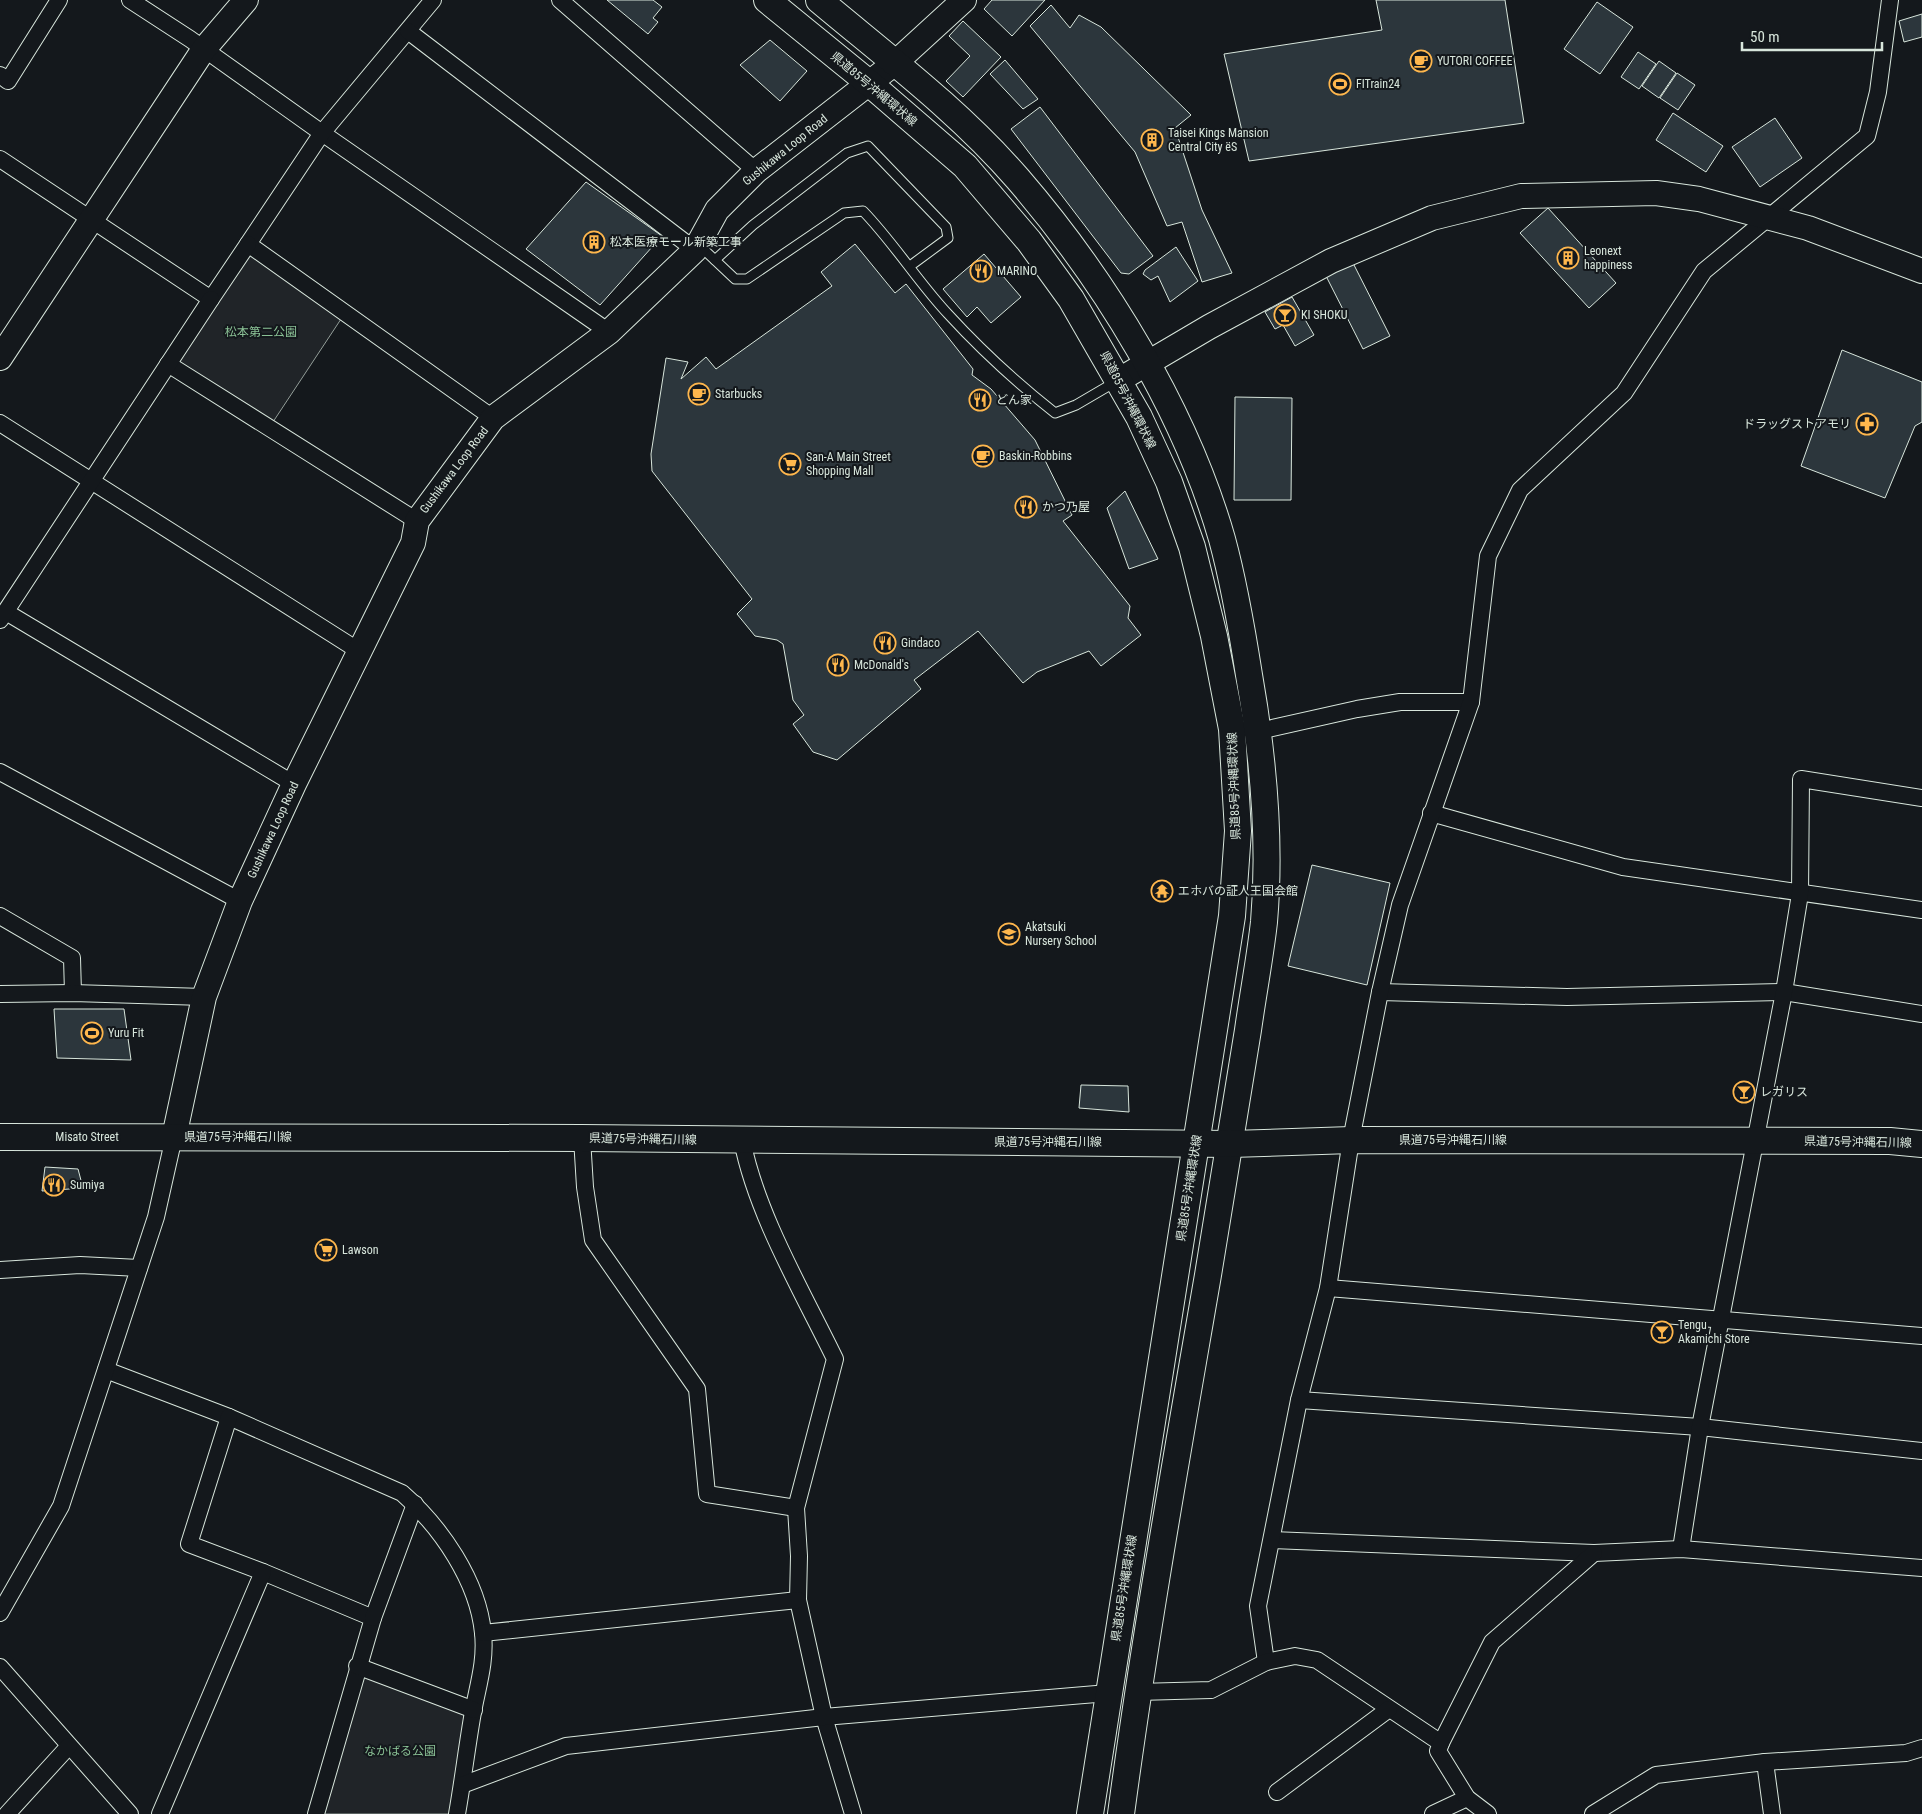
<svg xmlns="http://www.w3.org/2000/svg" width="1922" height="1814" viewBox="0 0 1922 1814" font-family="'Roboto Condensed','Noto Sans JP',sans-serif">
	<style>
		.green { fill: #202428; stroke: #939e99 }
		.building { fill: #2c363c; stroke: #d8e6dc }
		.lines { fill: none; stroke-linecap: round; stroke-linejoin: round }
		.lane-casing { stroke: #d8e6dc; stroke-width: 11 }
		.street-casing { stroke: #d8e6dc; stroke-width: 18 }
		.secondary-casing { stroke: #d8e6dc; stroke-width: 26 }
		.primary-casing { stroke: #d8e6dc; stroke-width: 28 }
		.lane { stroke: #14181c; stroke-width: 9 }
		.street { stroke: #14181c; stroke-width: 16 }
		.secondary { stroke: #14181c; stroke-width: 24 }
		.primary { stroke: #14181c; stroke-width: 26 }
		.labels { text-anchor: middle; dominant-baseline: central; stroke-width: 4; stroke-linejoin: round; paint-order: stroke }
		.poi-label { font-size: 12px; fill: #d8e6dc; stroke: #14181c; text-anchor: start }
		.street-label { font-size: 12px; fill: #d8e6dc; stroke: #14181c }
		.park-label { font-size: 12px; fill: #8ac095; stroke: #14181c }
	</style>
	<rect width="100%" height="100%" fill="#14181c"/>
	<!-- green -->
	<g class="green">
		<path d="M248,244L345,313L269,428L168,364Z"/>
		<path d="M357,1666L474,1710L457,1814H316Z"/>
	</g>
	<!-- building -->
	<g class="building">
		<path d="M607,0H653L662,7L653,18L658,22L648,34Z"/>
		<path d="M992,0H1045L1012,36L984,9Z"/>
		<path d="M1376,0H1505L1524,123L1249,161L1224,54L1382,30Z"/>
		<path d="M1597,2L1633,27L1600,74L1564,49Z"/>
		<path d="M1051,5L1070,28L1079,15L1101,27L1191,115L1175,128L1202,210L1232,273L1202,282L1182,222L1167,226L1135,152L1030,26Z"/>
		<path d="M1922,14V37L1904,42L1899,21Z"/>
		<path d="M963,21L1001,57L963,97L946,81L970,56L949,36Z"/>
		<path d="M770,40L807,71L780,101L740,65Z"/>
		<path d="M1638,52L1656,64L1639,89L1621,77Z"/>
		<path d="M1005,60L1038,99L1023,109L990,74Z"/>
		<path d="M1659,61L1676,73L1659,98L1642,86Z"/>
		<path d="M1677,73L1695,85L1678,110L1660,98Z"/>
		<path d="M1040,107L1153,256L1129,274L1121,273L1011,129Z"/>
		<path d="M1673,113L1723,146L1706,172L1656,140Z"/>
		<path d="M1775,118L1802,158L1760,187L1732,147Z"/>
		<path d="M586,182L662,236L600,305L526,249Z"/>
		<path d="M1548,208L1616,283L1589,308L1520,233Z"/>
		<path d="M855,244L895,293L906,284L973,369L972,375L991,389L1035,440L1072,515L1063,521L1130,606L1128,618L1141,635L1101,666L1089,651L1037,672L1023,683L978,631L914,680L921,689L837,760L813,752L793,724L804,715L793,700L783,644L777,640L755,636L737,614L752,599L652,471L651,454L666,358L688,362L681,379L706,357L716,369L832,286L821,272Z"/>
		<path d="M1176,247L1198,281L1170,302L1158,276L1151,280L1143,274L1145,270Z"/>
		<path d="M984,254L1021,297L991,323L977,307L967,317L943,289Z"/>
		<path d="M1353,263L1390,336L1363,349L1326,276Z"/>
		<path d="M1292,297L1314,335L1295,346L1283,325L1275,329L1265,312Z"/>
		<path d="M1842,350L1922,382V422L1915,426L1885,498L1801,466Z"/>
		<path d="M1235,397L1292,398L1291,500H1234Z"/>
		<path d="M1125,491L1158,559L1129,569L1107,508Z"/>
		<path d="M1312,865L1390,883L1367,985L1288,966Z"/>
		<path d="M54,1009H124L131,1060L57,1058Z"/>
		<path d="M1081,1085L1128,1086L1129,1112L1079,1108Z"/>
		<path d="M45,1167L78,1169L83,1188L42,1191Z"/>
	</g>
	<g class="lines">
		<!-- lane casing -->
		<g class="lane-casing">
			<g id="lane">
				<path d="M699,245L735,279H747L844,213L863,211C894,243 918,282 948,314C981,350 1017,383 1055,413L1076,405L1117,381"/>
				<path d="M715,260L753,225L847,153L868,146L946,227L948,238L910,266"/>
			</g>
		</g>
		<!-- street casing -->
		<g class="street-casing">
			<g id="street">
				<path d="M130,0L190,39L322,133L609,332"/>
				<path d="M433,0L322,133L248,244L493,418"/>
				<path d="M560,0L756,171"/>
				<path d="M408,31L695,250"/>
				<path d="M0,75L8,81L59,0"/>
				<path d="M0,159L211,299L248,244"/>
				<path d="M168,364L417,521"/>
				<path d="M0,423L359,651"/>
				<path d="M6,612L294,784"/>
				<path d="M0,620L211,299"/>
				<path d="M1259,731L1357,709L1400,702H1471"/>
				<path d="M0,772L240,901"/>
				<path d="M1431,813L1623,867L1922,910"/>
				<path d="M0,916L72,958L73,993"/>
				<path d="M1380,992L1567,997L1784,992L1922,1014"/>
				<path d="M0,994L73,993L204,997"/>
				<path d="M582,1138L585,1187L593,1240L697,1389L707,1494L796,1508"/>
				<path d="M742,1140C756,1213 802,1291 835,1359L796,1508L799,1556L798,1600L824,1717L853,1814"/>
				<path d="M0,1270L80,1265L139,1268"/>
				<path d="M1328,1288L1922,1336"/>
				<path d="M106,1370L229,1417L402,1493C441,1527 478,1581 483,1633C486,1661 478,1685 473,1712C467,1746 463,1780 457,1814"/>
				<path d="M1299,1400L1700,1427L1922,1451"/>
				<path d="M229,1417L189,1544L263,1572L373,1618L316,1814"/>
				<path d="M1272,1540L1594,1553L1681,1549L1922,1568"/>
				<path d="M1681,1549L1700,1427L1784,992L1800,894L1801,779L1922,798"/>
				<path d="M0,1613L61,1506L156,1217L174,1137"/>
				<path d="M373,1618L415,1504"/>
				<path d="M483,1633L798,1600"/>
				<path d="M1266,1662L1258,1606L1299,1400L1328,1288L1351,1140L1380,992L1400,905L1471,702L1488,556L1520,490L1624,393L1704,271L1867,136L1878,92L1890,0"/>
				<path d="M357,1666L474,1710"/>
				<path d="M0,1667L130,1814"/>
				<path d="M1138,1692L1211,1690L1266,1662L1295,1656L1317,1660L1441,1743"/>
				<path d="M1765,1762L1772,1814"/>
				<path d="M462,1785L566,1746L824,1717L1108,1693"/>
				<path d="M1277,1792L1389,1709"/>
				<path d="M7,1814L69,1746"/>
				<path d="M160,1814L263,1572"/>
				<path d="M1433,1814L1467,1798"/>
				<path d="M1488,1814L1467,1798L1438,1751L1441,1743L1492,1642L1594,1553"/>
				<path d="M1593,1814L1656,1775L1765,1762L1906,1753L1922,1748"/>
			</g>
		</g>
		<!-- secondary casing -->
		<g class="secondary-casing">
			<g id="secondary">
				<path d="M0,358L204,49L246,0"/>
				<path d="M1119,380L1209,327L1331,261L1432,218L1521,196L1656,193L1699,199L1808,228L1922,271"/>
				<path d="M174,1137L204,997L240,901L294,784L413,543L417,521L493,418L609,332L695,250L717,210L756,171L895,63L964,0"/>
			</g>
		</g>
		<!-- primary casing -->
		<g class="primary-casing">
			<g id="primary">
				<path d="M767,0L869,83L965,166L1029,241L1071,299L1139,417L1169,482L1192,547L1214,636L1232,729L1238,831L1232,916L1090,1814"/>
				<path d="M819,0C887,57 959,111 1018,179C1105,280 1185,410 1222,539C1234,583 1242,630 1249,675C1263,755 1271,841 1264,922C1260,958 1253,994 1248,1030C1235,1112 1222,1194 1208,1275C1177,1455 1145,1634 1121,1814"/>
				<path d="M0,1137L582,1138L1231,1144L1351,1140L1890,1141L1922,1144"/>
			</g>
		</g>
		<!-- lane -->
		<use href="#lane" class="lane"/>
		<!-- street -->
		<use href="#street" class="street"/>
		<!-- secondary -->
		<use href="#secondary" class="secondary"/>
		<!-- primary -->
		<use href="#primary" class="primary"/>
	</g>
	<!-- icons -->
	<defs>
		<g id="cafe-ring" transform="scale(1.125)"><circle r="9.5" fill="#14181c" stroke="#ffb74d" stroke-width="1.5"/><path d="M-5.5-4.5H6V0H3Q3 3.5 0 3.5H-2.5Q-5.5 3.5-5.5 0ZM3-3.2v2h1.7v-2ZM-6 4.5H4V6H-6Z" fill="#ffb74d"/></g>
		<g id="stadium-ring" transform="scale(1.125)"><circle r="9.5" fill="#14181c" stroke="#ffb74d" stroke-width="1.5"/><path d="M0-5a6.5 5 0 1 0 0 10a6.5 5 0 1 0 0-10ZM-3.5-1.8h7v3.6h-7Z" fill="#ffb74d"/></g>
		<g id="building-ring" transform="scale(1.125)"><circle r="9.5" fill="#14181c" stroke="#ffb74d" stroke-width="1.5"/><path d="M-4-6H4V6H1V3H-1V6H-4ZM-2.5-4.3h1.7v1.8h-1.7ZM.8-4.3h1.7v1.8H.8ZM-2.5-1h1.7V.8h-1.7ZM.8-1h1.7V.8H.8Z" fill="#ffb74d"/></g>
		<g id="restaurant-ring" transform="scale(1.125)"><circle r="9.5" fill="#14181c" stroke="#ffb74d" stroke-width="1.5"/><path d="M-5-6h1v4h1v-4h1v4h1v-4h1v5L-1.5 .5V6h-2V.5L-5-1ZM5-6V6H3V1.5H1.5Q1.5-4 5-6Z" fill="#ffb74d"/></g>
		<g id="bar-ring" transform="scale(1.125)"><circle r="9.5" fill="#14181c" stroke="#ffb74d" stroke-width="1.5"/><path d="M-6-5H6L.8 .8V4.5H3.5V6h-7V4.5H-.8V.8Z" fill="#ffb74d"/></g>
		<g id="pharmacy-ring" transform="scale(1.125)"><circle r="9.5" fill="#14181c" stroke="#ffb74d" stroke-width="1.5"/><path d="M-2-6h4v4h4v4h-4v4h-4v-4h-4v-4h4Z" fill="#ffb74d"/></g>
		<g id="supermarket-ring" transform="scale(1.125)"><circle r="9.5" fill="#14181c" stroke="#ffb74d" stroke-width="1.5"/><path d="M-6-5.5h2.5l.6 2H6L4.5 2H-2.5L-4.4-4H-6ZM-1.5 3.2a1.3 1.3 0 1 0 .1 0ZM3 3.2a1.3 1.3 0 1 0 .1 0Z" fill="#ffb74d"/></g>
		<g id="temple-ring" transform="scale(1.125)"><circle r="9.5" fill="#14181c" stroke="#ffb74d" stroke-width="1.5"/><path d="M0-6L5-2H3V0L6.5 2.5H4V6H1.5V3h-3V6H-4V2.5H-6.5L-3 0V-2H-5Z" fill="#ffb74d"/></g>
		<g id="school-ring" transform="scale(1.125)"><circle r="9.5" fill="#14181c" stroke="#ffb74d" stroke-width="1.5"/><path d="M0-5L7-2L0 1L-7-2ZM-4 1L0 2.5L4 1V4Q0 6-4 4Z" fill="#ffb74d"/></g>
	</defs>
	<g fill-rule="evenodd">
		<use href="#cafe-ring" x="1421" y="61"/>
		<use href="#stadium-ring" x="1340" y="84"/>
		<use href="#building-ring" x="1152" y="140"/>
		<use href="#building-ring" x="594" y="242"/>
		<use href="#building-ring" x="1568" y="258"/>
		<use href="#restaurant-ring" x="981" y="271"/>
		<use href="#bar-ring" x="1285" y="315"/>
		<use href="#cafe-ring" x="699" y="394"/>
		<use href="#restaurant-ring" x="980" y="400"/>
		<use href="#pharmacy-ring" x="1867" y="424"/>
		<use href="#cafe-ring" x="983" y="456"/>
		<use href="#supermarket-ring" x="790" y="464"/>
		<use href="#restaurant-ring" x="1026" y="507"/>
		<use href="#restaurant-ring" x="885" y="643"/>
		<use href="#restaurant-ring" x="838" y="665"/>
		<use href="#temple-ring" x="1162" y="891"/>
		<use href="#school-ring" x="1009" y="934"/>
		<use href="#stadium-ring" x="92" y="1033"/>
		<use href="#bar-ring" x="1744" y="1092"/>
		<use href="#restaurant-ring" x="54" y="1185"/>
		<use href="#supermarket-ring" x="326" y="1250"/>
		<use href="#bar-ring" x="1662" y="1332"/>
	</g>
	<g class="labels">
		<!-- poi labels -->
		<g class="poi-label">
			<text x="1437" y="61">YUTORI COFFEE</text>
			<text x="1356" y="84">FITrain24</text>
			<text x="1168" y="133">Taisei Kings Mansion<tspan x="1168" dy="14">Central City ëS</tspan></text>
			<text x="610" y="242">松本医療モール新築工事</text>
			<text x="1584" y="251">Leonext<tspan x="1584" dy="14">happiness</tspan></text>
			<text x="997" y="271">MARINO</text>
			<text x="1301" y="315">KI SHOKU</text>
			<text x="715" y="394">Starbucks</text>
			<text x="996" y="400">どん家</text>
			<text x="1851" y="424" text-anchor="end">ドラッグストアモリ</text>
			<text x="999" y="456">Baskin-Robbins</text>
			<text x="806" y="457">San-A Main Street<tspan x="806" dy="14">Shopping Mall</tspan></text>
			<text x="1042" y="507">かつ乃屋</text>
			<text x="901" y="643">Gindaco</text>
			<text x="854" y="665">McDonald's</text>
			<text x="1178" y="891">エホバの証人王国会館</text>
			<text x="1025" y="927">Akatsuki<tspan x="1025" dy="14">Nursery School</tspan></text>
			<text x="108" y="1033">Yuru Fit</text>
			<text x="1760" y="1092">レガリス</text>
			<text x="70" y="1185">Sumiya</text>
			<text x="342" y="1250">Lawson</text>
			<text x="1678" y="1325">Tengu<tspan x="1678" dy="14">Akamichi Store</tspan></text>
		</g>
		<!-- street labels -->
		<g class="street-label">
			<text transform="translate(874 89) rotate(40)">県道85号沖縄環状線</text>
			<text transform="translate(785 150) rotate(-39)">Gushikawa Loop Road</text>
			<text transform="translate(1128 400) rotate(63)">県道85号沖縄環状線</text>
			<text transform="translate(454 470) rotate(-53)">Gushikawa Loop Road</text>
			<text transform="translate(1234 786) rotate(-92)">県道85号沖縄環状線</text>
			<text transform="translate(273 830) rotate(-65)">Gushikawa Loop Road</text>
			<text x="87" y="1137">Misato Street</text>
			<text x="238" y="1137">県道75号沖縄石川線</text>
			<text transform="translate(643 1139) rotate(1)">県道75号沖縄石川線</text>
			<text x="1453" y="1140">県道75号沖縄石川線</text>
			<text x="1048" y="1142">県道75号沖縄石川線</text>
			<text transform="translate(1858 1142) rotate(1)">県道75号沖縄石川線</text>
			<text transform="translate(1189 1188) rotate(-81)">県道85号沖縄環状線</text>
			<text transform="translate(1124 1588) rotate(-81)">県道85号沖縄環状線</text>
		</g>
		<!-- park labels -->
		<g class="park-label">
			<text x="261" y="332">松本第二公園</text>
			<text x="400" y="1751">なかばる公園</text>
		</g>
	</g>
	<!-- scale -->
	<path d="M1742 42v8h140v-8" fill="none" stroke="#d8e6dc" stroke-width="2.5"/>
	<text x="1750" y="42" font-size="15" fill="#d8e6dc" stroke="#14181c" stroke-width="4" paint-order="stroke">50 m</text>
</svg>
